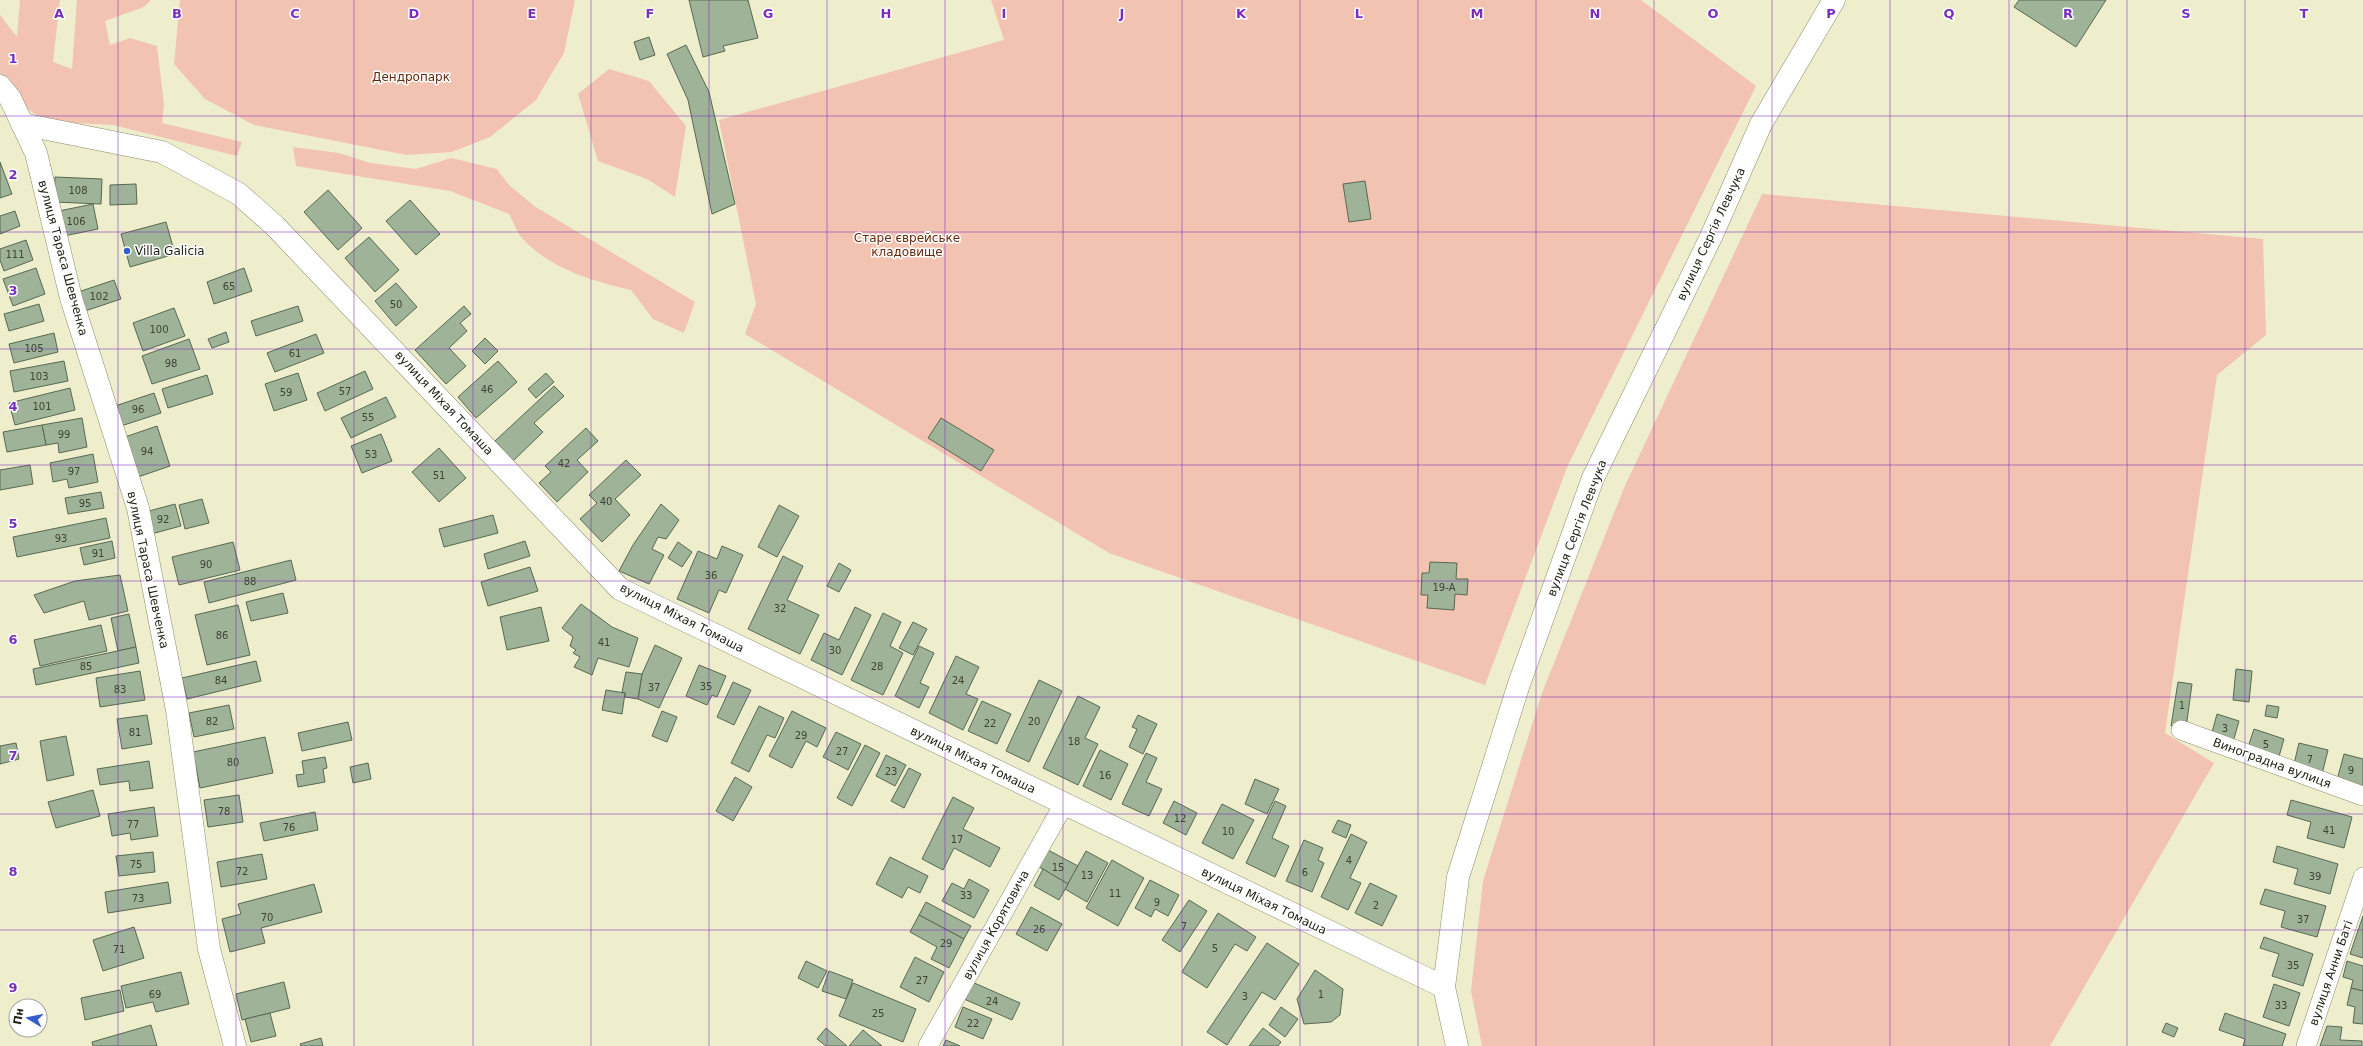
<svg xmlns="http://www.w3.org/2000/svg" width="2363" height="1046" viewBox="0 0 2363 1046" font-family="'DejaVu Sans',sans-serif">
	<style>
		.green { fill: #f2c3b1 }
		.building { fill: #9fb399; stroke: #576951 }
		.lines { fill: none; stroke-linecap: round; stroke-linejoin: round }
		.minor-casing { stroke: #8d8c6e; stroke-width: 20 }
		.tertiary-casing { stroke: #8d8c6e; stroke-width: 23 }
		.secondary-casing { stroke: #8d8c6e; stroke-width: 23 }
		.minor { stroke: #fff; stroke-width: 19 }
		.tertiary { stroke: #fff; stroke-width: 22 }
		.secondary { stroke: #fff; stroke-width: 22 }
		.grid { fill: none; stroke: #7b2cbf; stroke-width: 1; stroke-opacity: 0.55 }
		.poi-dot { fill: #365dcd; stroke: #fff; stroke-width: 1.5 }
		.labels { text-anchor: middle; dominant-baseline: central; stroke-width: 3; stroke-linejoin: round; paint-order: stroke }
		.number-label { font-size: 10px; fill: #3e4334 }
		.park-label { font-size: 12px; fill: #67290b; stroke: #fff }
		.street-label { font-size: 12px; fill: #1e1e12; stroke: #fff }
		.poi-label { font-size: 12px; fill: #1e1e12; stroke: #fff; text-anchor: start }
		.grid-label { font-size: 13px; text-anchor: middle; font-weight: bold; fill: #7b2cbf; stroke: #fff; stroke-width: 3; stroke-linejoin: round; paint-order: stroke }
	</style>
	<rect width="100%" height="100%" fill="#eeeecd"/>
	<!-- green -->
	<g class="green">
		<path d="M20,0H60L53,62L72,69L77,0H151L144,7L105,21L110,45L130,38L157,46L164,105L162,123L242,142L237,156L113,125L75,123L38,116L25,107L0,73V15L17,37Z"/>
		<path d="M180,0H575L564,53L536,100L490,137L452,152L407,155L254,125L205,99L174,64Z"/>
		<path d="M991,0H1641L1756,86L1568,465L1485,685L1109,553L745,334L756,304L719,120L1004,40Z"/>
		<path d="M609,69L649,81L686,126L675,197L647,179L598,161L578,94Z"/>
		<path d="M293,147L339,153L370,163L416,169L451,158L497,169L508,184L534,206L695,302L684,333L653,319L631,290C592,281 550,269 522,238C516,231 513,221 509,214L450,191L296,166Z"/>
		<path d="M1762,194L2263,239L2266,335L2217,375L2165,733L2214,763L2050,1046H1482L1471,991L1483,881L1542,693L1624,488Z"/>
	</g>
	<!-- building -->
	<g class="building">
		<path d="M689,0H748L758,38L723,46L725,51L703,57Z"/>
		<path d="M2019,0H2106L2076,47L2014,7Z"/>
		<path d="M649,37L655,55L640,60L634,42Z"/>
		<path d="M686,45L709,92L735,204L712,214L688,100L667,54Z"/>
		<path d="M0,162L12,194L0,198Z"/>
		<path d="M55,177L102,179L101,204L54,202Z"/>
		<path d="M1365,181L1371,219L1349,222L1343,184Z"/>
		<path d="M136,184L137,204L110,205V185Z"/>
		<path d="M328,190L362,228L338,250L304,212Z"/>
		<path d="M410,200L440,234L416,255L386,221Z"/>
		<path d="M93,204L98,229L59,237L54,212Z"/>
		<path d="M15,211L20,226L0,234V216Z"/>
		<path d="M166,222L175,254L130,267L121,234Z"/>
		<path d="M369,237L399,270L375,292L345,258Z"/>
		<path d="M26,240L33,260L4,271L0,260V249Z"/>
		<path d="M36,268L45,294L13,306L3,279Z"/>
		<path d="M244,268L252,291L214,304L207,282Z"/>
		<path d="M114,280L121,299L85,311L78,292Z"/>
		<path d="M396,283L417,307L396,326L375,301Z"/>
		<path d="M39,304L44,321L9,331L4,314Z"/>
		<path d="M298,306L303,321L256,336L251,321Z"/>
		<path d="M464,306L471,314L460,323L467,331L449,348L466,366L446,384L415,350Z"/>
		<path d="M174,308L185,336L143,351L133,323Z"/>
		<path d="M226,332L229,342L212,348L208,339Z"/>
		<path d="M54,333L58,352L14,363L9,344Z"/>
		<path d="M316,334L324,353L275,372L267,353Z"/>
		<path d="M485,338L498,351L485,364L472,351Z"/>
		<path d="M189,339L200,369L152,384L142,356Z"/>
		<path d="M64,361L68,381L14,392L10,371Z"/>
		<path d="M498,361L517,382L476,418L458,397Z"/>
		<path d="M365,371L373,389L325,411L317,393Z"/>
		<path d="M298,373L307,400L274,411L265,384Z"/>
		<path d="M546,373L554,382L536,398L528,389Z"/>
		<path d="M207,375L213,394L168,408L162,389Z"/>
		<path d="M554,386L564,396L534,423L543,432L513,461L495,441Z"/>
		<path d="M70,388L75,410L15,425L9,403Z"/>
		<path d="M154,393L161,413L121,426L115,406Z"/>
		<path d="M386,397L396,417L351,438L341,418Z"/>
		<path d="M82,418L87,447L59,453L58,443L46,445L42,425Z"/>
		<path d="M941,418L994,450L981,471L928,438Z"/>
		<path d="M42,425L46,445L7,452L3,432Z"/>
		<path d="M157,426L170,466L138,477L125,437Z"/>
		<path d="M586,428L598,441L577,460L588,472L557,502L539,483L551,472L545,466Z"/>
		<path d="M381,434L392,461L362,473L351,446Z"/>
		<path d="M439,448L466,478L439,502L412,472Z"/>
		<path d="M93,454L98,482L69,488L67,479L53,482L50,463Z"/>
		<path d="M626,460L641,475L615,499L630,515L602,542L580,519L597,503L589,495Z"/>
		<path d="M30,465L33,484L0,490V470Z"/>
		<path d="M101,492L104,508L68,514L65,498Z"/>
		<path d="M202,499L209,523L185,529L179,505Z"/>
		<path d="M175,504L181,526L151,534L145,512Z"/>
		<path d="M661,504L679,520L666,539L658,537L652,549L664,555L649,584L619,571L633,545Z"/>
		<path d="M779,505L799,516L777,557L758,547Z"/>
		<path d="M493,515L498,533L444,547L439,529Z"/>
		<path d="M106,518L110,538L17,557L13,537Z"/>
		<path d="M112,541L115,558L84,565L80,548Z"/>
		<path d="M525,541L530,556L488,569L484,554Z"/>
		<path d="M233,542L240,570L179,585L172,557Z"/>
		<path d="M678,542L692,552L682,567L668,558Z"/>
		<path d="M722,546L743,555L726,593L719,590L709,613L677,599L698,551L717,559Z"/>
		<path d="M783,556L803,566L787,600L819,615L800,654L748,629Z"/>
		<path d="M291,560L296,580L209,603L204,582Z"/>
		<path d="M1430,562L1457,563L1456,579H1468L1467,595L1455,594L1454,610L1427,608L1428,595H1421L1422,573H1429Z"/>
		<path d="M839,563L851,570L839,592L827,586Z"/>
		<path d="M530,567L538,591L488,606L481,582Z"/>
		<path d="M120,575L128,611L89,620L84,601L44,613L34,595L75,581Z"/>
		<path d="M283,593L288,613L251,621L246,602Z"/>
		<path d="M581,604L612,627L638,638L629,667L598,658L592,675L574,667L580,657L573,653L576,650L570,646L573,637L562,628Z"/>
		<path d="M238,605L250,655L207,665L195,615Z"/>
		<path d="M541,607L549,641L507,650L500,617Z"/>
		<path d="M855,607L871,615L842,675L811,660L824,633L839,640Z"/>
		<path d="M883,613L901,622L890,646L903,653L883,695L851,680Z"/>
		<path d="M129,614L136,647L118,651L111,618Z"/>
		<path d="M913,622L927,629L913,655L899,648Z"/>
		<path d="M101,625L107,651L40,666L34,640Z"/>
		<path d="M655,645L682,658L659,708L638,699L642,674Z"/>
		<path d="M919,646L934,653L920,683L929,687L919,708L895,696Z"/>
		<path d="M136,647L139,663L36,685L33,669Z"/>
		<path d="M956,656L979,667L966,694L978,699L963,730L929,713Z"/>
		<path d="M256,661L261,681L187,699L182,678Z"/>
		<path d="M699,665L726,676L717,697L712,695L707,705L686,696Z"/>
		<path d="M2236,669L2252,671L2249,702L2233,700Z"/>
		<path d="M140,671L145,700L100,707L96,678Z"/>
		<path d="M626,672L642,674L638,699L625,697V693L622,692Z"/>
		<path d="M1039,680L1062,691L1029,762L1006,751Z"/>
		<path d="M733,682L751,690L734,725L717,717Z"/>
		<path d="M2178,682L2192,684L2186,728L2171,726Z"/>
		<path d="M606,690L625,693L622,714L602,710Z"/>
		<path d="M1078,696L1100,707L1085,738L1098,744L1078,785L1043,768Z"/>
		<path d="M982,701L1011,714L997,744L968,731Z"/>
		<path d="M229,705L234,729L194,737L189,713Z"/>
		<path d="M2267,705L2279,707L2277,718L2265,716Z"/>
		<path d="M759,706L784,718L775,738L767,735L749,772L731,763Z"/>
		<path d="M662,711L677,717L667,742L652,736Z"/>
		<path d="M792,711L826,728L817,747L806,741L792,768L769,756Z"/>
		<path d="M2217,714L2239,721L2233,742L2211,736Z"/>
		<path d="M147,715L152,744L122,749L117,719Z"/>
		<path d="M1138,715L1157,724L1143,754L1129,747L1137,729L1132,727Z"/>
		<path d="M348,722L352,740L302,751L298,733Z"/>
		<path d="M2254,729L2284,739L2278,760L2247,750Z"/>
		<path d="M836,732L861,744L848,770L823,757Z"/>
		<path d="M66,736L74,775L47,781L40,741Z"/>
		<path d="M265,737L273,773L200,788L193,752Z"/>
		<path d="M16,743L19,759L0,764V746Z"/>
		<path d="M2299,743L2328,750L2322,774L2293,768Z"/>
		<path d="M865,745L880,753L852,806L837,798Z"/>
		<path d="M1100,750L1128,764L1111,800L1083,786Z"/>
		<path d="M1146,753L1157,758L1146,782L1162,789L1149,816L1122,804Z"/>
		<path d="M2344,754L2363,759V787L2337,780Z"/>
		<path d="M886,755L906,765L895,786L876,776Z"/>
		<path d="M325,757L327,768L323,769L325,782L298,787L296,775L304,774L302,761Z"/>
		<path d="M149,761L153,788L130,791L129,781L100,785L97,769Z"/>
		<path d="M368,763L371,779L353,783L350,767Z"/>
		<path d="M909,768L921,774L904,808L891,801Z"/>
		<path d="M735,777L752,787L733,821L716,811Z"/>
		<path d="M1255,779L1279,789L1267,814L1245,804Z"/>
		<path d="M93,790L100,816L56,828L48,802Z"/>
		<path d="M239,795L243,822L208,827L204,800Z"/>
		<path d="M953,797L974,808L963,829L1000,848L990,867L954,848L943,870L922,859Z"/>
		<path d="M2291,800L2352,817L2344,848L2307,838L2311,822L2287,815Z"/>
		<path d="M1174,801L1197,813L1186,835L1163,823Z"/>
		<path d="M1275,801L1286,806L1272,838L1289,846L1275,877L1246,863Z"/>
		<path d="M1222,804L1254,820L1233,859L1202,843Z"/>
		<path d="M154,807L158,836L131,840L130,833L112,836L108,814Z"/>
		<path d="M315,812L318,830L264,841L260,823Z"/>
		<path d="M1338,820L1351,825L1346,838L1332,832Z"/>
		<path d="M1351,834L1367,842L1350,878L1361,883L1348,910L1321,897Z"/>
		<path d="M1304,840L1323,848L1318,860L1324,863L1312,892L1286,881Z"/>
		<path d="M2277,846L2338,864L2330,894L2294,884L2298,869L2273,862Z"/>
		<path d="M1048,850L1078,866L1068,884L1039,867Z"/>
		<path d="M1086,851L1108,863L1087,902L1065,889Z"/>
		<path d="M153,852L155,872L119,876L116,856Z"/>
		<path d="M262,854L267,879L221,887L217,862Z"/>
		<path d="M890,857L928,876L920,893L908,887L902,898L876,884Z"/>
		<path d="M1112,860L1144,878L1118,926L1086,908Z"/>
		<path d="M1043,869L1068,884L1059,900L1034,886Z"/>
		<path d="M969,879L989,890L974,918L942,901L952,883L964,889Z"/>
		<path d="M1150,880L1179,895L1168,916L1155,909L1151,917L1135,908Z"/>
		<path d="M168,882L171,903L108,913L105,892Z"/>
		<path d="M1370,883L1397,896L1382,926L1355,913Z"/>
		<path d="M314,884L322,912L261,928L265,943L230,952L222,919L241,914L238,904Z"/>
		<path d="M2265,889L2326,906L2317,937L2281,927L2285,911L2260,904Z"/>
		<path d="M1189,900L1207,911L1180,952L1162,940Z"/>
		<path d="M926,902L971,926L964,939L919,915Z"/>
		<path d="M1031,907L1062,924L1047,951L1016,934Z"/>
		<path d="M1218,913L1256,937L1247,951L1235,944L1207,988L1182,972Z"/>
		<path d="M919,915L964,939L949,968L931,959L937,947L910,932Z"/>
		<path d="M2363,916V958L2350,954Z"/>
		<path d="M134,927L144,958L103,971L93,940Z"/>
		<path d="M2264,937L2313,954L2303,986L2272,976L2279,954L2260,948Z"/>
		<path d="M1267,943L1299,964L1275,1000L1262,992L1227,1045L1207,1032Z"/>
		<path d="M915,957L944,972L929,1002L900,987Z"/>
		<path d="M806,961L827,971L818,988L798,978Z"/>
		<path d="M2347,961L2363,966V991L2351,988L2353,980L2343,977Z"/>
		<path d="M1315,970L1343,989L1340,1015L1331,1022L1304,1024L1297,999Z"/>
		<path d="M829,971L853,980L846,999L822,991Z"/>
		<path d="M181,972L189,1004L156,1012L153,1002L126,1008L121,986Z"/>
		<path d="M284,982L290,1008L242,1020L236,994Z"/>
		<path d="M972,982L1020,1003L1012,1020L964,999Z"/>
		<path d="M853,983L916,1009L903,1042L839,1016Z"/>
		<path d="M2274,984L2300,993L2289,1026L2263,1017Z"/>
		<path d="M2351,988L2363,991V1024L2353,1023L2355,1007L2347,1005Z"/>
		<path d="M120,990L124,1011L85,1020L81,998Z"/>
		<path d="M963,1007L992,1019L983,1039L955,1027Z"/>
		<path d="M1281,1007L1298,1019L1285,1037L1269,1025Z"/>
		<path d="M270,1013L276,1036L251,1042L245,1019Z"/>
		<path d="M2225,1013L2286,1034L2282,1046H2243L2245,1039L2219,1030Z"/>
		<path d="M2166,1023L2178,1028L2174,1037L2162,1032Z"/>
		<path d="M151,1025L157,1046H93L92,1042Z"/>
		<path d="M2327,1026L2342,1027L2340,1040L2362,1041V1046H2320Z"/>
		<path d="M826,1028L847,1046H826L817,1039Z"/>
		<path d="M1263,1028L1281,1042L1278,1046H1249Z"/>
		<path d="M863,1030L882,1046H849Z"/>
		<path d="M321,1038L323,1046H301L300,1044Z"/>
		<path d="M946,1040L960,1046H943Z"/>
	</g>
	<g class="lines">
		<!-- minor casing -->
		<g class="minor-casing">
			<g id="minor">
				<path d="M2181,730L2363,796"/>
				<path d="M928,1046L1064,804"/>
				<path d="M2306,1046L2363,877"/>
			</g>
		</g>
		<!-- tertiary casing -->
		<g class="tertiary-casing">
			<g id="tertiary">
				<path d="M0,86L10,98L36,153L71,298L138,508L177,710L209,949L235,1046"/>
				<path d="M22,124L162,152L239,194L275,226L620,589L1444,987"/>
			</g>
		</g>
		<!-- secondary casing -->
		<g class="secondary-casing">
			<path id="secondary" d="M1457,1046L1444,987L1458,877L1519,684L1593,478L1711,237L1761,124L1834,0"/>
		</g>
		<!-- minor -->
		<use href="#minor" class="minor"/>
		<!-- tertiary -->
		<use href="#tertiary" class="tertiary"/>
		<!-- secondary -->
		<use href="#secondary" class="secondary"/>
	</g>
	<!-- grid -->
	<path class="grid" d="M118,0V1046M236,0V1046M354,0V1046M473,0V1046M591,0V1046M709,0V1046M827,0V1046M945,0V1046M1063,0V1046M1182,0V1046M1300,0V1046M1418,0V1046M1536,0V1046M1654,0V1046M1772,0V1046M1890,0V1046M2009,0V1046M2127,0V1046M2245,0V1046M0,116H2363M0,232H2363M0,349H2363M0,465H2363M0,581H2363M0,697H2363M0,814H2363M0,930H2363"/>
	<!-- markers -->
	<circle class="poi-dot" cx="127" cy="251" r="4"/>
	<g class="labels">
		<!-- number labels -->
		<g class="number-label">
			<text x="78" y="190">108</text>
			<text x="76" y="221">106</text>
			<text x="15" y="254">111</text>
			<text x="229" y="286">65</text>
			<text x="99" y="296">102</text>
			<text x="396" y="304">50</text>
			<text x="159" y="329">100</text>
			<text x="34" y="348">105</text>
			<text x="295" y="353">61</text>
			<text x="171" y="363">98</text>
			<text x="39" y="376">103</text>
			<text x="487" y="389">46</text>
			<text x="345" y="391">57</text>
			<text x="286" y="392">59</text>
			<text x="42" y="406">101</text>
			<text x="138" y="409">96</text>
			<text x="368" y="417">55</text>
			<text x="64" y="434">99</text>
			<text x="147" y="451">94</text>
			<text x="371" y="454">53</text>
			<text x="564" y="463">42</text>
			<text x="74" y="471">97</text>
			<text x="439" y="475">51</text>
			<text x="606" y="501">40</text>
			<text x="85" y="503">95</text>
			<text x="163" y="519">92</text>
			<text x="61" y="538">93</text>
			<text x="98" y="553">91</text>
			<text x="206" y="564">90</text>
			<text x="711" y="575">36</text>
			<text x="250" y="581">88</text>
			<text x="1444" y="587">19-А</text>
			<text x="780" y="608">32</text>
			<text x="222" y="635">86</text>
			<text x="604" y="642">41</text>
			<text x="835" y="650">30</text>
			<text x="86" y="666">85</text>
			<text x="877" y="666">28</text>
			<text x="221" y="680">84</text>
			<text x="958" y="680">24</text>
			<text x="706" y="686">35</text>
			<text x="654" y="687">37</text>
			<text x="120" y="689">83</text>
			<text x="2182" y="705">1</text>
			<text x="212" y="721">82</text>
			<text x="1034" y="721">20</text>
			<text x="990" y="723">22</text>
			<text x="2225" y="728">3</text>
			<text x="135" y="732">81</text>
			<text x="801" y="735">29</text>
			<text x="1074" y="741">18</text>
			<text x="2266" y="744">5</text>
			<text x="842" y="751">27</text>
			<text x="2310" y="759">7</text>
			<text x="233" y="762">80</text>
			<text x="2351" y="770">9</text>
			<text x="891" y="771">23</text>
			<text x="1105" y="775">16</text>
			<text x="224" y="811">78</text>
			<text x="1180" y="818">12</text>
			<text x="133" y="824">77</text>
			<text x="289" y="827">76</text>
			<text x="2329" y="830">41</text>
			<text x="1228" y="831">10</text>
			<text x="957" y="839">17</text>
			<text x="1349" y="860">4</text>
			<text x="136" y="864">75</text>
			<text x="1058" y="867">15</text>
			<text x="242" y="871">72</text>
			<text x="1305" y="872">6</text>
			<text x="1087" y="875">13</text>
			<text x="2315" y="876">39</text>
			<text x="1115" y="893">11</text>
			<text x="966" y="895">33</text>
			<text x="138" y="898">73</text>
			<text x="1157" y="902">9</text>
			<text x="1376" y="905">2</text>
			<text x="267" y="917">70</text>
			<text x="2303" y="919">37</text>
			<text x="1184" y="926">7</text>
			<text x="1039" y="929">26</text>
			<text x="946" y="943">29</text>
			<text x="1215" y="948">5</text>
			<text x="119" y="949">71</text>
			<text x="2293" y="965">35</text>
			<text x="922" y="980">27</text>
			<text x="155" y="994">69</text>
			<text x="1321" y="994">1</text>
			<text x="1245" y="996">3</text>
			<text x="992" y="1001">24</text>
			<text x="2281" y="1005">33</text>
			<text x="878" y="1013">25</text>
			<text x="973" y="1023">22</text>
		</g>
		<!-- park labels -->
		<g class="park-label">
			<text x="411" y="77">Дендропарк</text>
			<text x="907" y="238">Старе єврейське<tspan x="907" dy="14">кладовище</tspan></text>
		</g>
		<!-- street labels -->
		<g class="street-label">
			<text transform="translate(1711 234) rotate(-65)">вулиця Сергія Левчука</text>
			<text transform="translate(63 258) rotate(75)">вулиця Тараса Шевченка</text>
			<text transform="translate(444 403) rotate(47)">вулиця Міхая Томаша</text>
			<text transform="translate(1577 528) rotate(-69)">вулиця Сергія Левчука</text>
			<text transform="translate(148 570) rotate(78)">вулиця Тараса Шевченка</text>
			<text transform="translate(682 618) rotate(27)">вулиця Міхая Томаша</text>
			<text transform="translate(973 760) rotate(26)">вулиця Міхая Томаша</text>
			<text transform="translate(2272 763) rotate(20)">Виноградна вулиця</text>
			<text transform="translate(1264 901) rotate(26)">вулиця Міхая Томаша</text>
			<text transform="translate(996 925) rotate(-61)">вулиця Корятовича</text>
			<text transform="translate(2331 973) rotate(-71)">вулиця Анни Баті</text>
		</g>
		<!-- poi labels -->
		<g class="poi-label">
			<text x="135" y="251">Villa Galicia</text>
		</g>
	</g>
	<g class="grid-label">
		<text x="59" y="18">A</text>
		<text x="177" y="18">B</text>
		<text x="295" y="18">C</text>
		<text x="414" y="18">D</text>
		<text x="532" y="18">E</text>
		<text x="650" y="18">F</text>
		<text x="768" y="18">G</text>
		<text x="886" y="18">H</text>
		<text x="1004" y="18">I</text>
		<text x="1122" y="18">J</text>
		<text x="1241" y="18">K</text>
		<text x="1359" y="18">L</text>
		<text x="1477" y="18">M</text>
		<text x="1595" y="18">N</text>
		<text x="1713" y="18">O</text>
		<text x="1831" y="18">P</text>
		<text x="1949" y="18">Q</text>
		<text x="2068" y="18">R</text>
		<text x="2186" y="18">S</text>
		<text x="2304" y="18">T</text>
		<text x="13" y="63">1</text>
		<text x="13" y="179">2</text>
		<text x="13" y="295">3</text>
		<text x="13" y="411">4</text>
		<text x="13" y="528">5</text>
		<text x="13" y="644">6</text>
		<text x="13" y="760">7</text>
		<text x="13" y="876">8</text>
		<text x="13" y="992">9</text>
	</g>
	<!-- north arrow -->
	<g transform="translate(28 1018) rotate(280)"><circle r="19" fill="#ffffff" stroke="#a5a5a0"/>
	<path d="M0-3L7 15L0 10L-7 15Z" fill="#365dcd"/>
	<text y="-6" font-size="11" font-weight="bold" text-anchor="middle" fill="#1e1e12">Пн</text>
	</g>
</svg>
